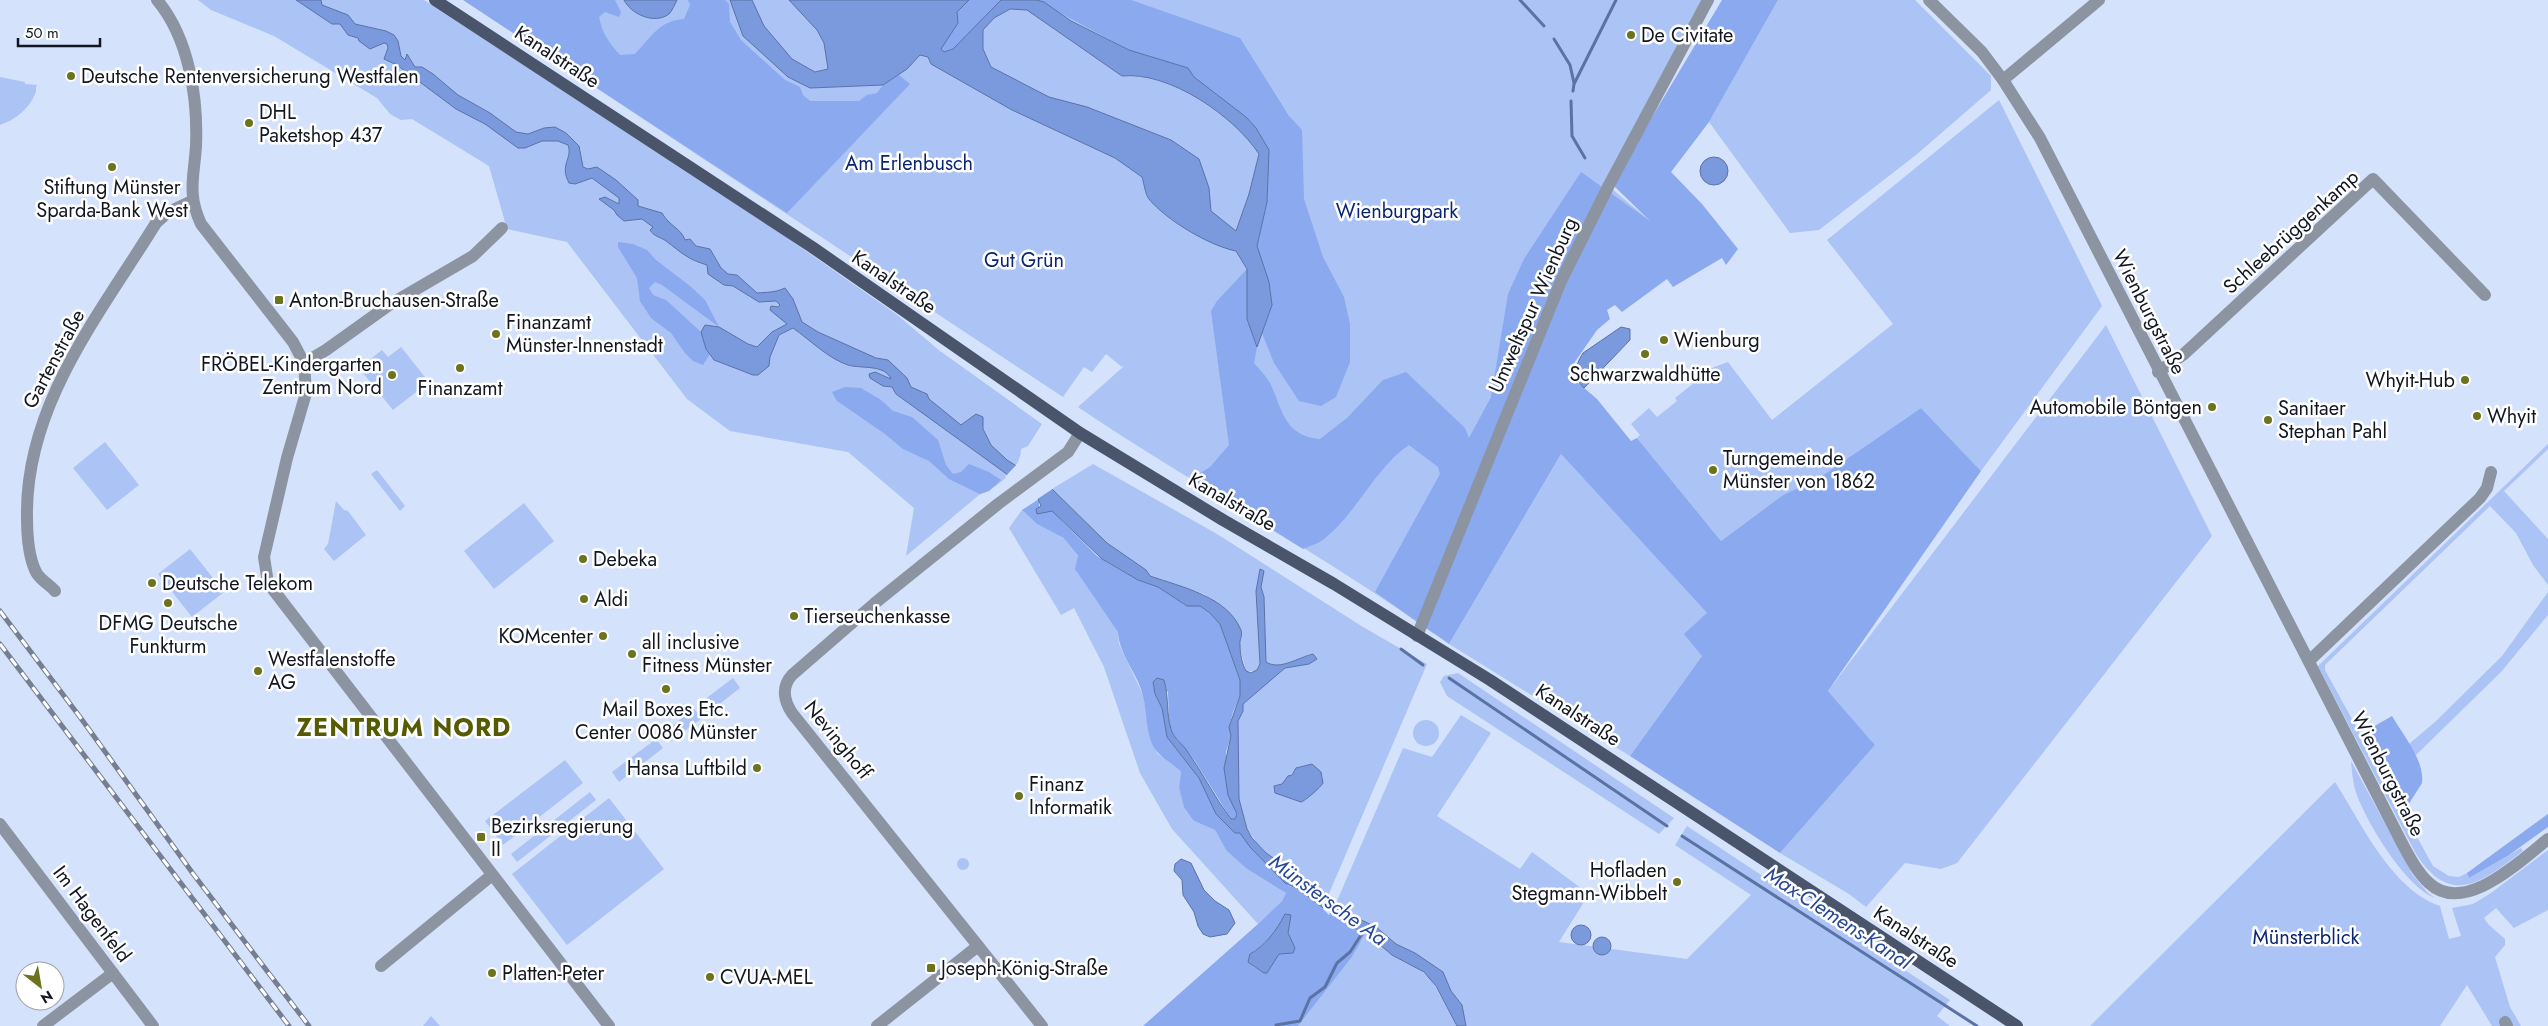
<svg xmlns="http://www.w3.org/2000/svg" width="2548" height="1026" viewBox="0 0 2548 1026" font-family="Jost,sans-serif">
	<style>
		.green { fill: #abc3f5; fill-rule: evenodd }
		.forest { fill: #8aa9ee; fill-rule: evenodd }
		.water { fill: #7b9ade; stroke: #5b72a5; fill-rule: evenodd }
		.pier { fill: #d5e2fb }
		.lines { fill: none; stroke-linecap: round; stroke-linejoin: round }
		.stream { stroke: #5b72a5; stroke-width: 3 }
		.minor { stroke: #8d94a1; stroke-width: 12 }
		.major { stroke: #4a556c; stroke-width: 12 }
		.rail-casing { stroke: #767f92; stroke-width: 5 }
		.rail { stroke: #fff; stroke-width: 3; stroke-dasharray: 9; stroke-linecap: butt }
		.poi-dot { fill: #6b731c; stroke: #fff; stroke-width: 2 }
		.labels { text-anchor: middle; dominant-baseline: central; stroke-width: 5; stroke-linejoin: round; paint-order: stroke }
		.poi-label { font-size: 20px; fill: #111621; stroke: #fff; text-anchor: start }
		.street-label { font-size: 20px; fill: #111621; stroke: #fff }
		.park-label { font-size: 20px; fill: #0b2572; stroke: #fff }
		.water-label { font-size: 21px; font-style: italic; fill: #274696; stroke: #fff }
		.district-label { font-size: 25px; font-weight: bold; letter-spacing: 1px; fill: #545b03; stroke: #fff }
	</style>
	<rect width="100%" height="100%" fill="#d5e2fb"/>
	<!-- green -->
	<g class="green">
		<path d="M198,0H424L779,232L896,314L940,351L1042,424L1028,446L1021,449C1021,469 997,488 979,495L906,556L914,508L848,452L730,431L687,399L567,242L507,229L489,166L412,119L401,120L390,114L377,98L274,36L211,10Z"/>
		<path d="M472,0H1705L1606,184L1654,224L1570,369L1434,634C1320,552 1195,486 1078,407L1123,367L1124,365L1122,367L1106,354L1092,372L1084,367L1063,397L468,3Z"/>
		<path d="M1778,0H1915L1991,76V90L1916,155L1819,230L1790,233L1709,122Z"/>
		<path d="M0,77L25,82V84L37,85C35,89 37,90 35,94C29,109 15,120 0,125Z"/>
		<path d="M1999,100L2102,306L1981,471L1921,408L1819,478L1783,495L1721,541L1637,438L1640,435L1631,424L1649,408L1657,417L1677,401L1675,398L1714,367L1728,362L1772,420L1893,324L1827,240Z"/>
		<path d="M2106,325L2212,536L1957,863L1941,869L1905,863L1866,907L1849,894L1780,853L1875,745L1828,691Z"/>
		<path d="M401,347L429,382L393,410L359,368L382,350L388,357Z"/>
		<path d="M105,442L139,485L107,510L73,468Z"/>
		<path d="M2548,444V449L2504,491L2548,539V585L2533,565L2516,533L2490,506L2325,665V670L2433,866L2449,876L2459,877L2467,873L2469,878L2521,848L2523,851C2482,882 2451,908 2416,854L2318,666Z"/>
		<path d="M1561,454L1707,613L1702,656L1630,756L1449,644Z"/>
		<path d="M1093,464L1217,534L1363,627L1427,664L1328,896L1266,853L1257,843L1247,829L1239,799L1238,721L1243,704L1285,668L1309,664L1310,654C1298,660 1278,670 1266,662L1264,597L1261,587L1256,591L1260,664L1256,672L1246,671L1239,644L1242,635L1240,629L1218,604L1204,594L1150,576L1107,543L1052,489ZM1308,765L1322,786L1309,794L1306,800C1294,803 1282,796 1274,786L1282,784L1298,767Z"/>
		<path d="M377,470L405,506L400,511L371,474Z"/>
		<path d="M336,501L344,510L348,511L366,535L334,561L324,549L328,544Z"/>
		<path d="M524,503L554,541L494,589L464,551Z"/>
		<path d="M1022,510L1037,524L1065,538L1078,557L1094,597L1106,611L1118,632L1119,644L1143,695L1152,743L1158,754L1172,762L1181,772L1179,787L1194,821L1215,830L1226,850L1286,893L1282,901L1258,924L1172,829L1140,773L1104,667L1074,608L1061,615L1009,528Z"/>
		<path d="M190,549L224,592L192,617L158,574Z"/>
		<path d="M2548,592V615L2501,672L2416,755L2409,744L2435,722L2502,656Z"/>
		<path d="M1458,673L1674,818L1659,834L1447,696L1440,682L1444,676Z"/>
		<path d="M733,678L740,688L708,713L700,703Z"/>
		<path d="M694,709L702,718L671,741L664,732Z"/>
		<path d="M1461,715L1491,733L1437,816L1520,869L1532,852L1589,894L1559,942L1687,959L1751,895L1675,845L1687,826L1950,1000L1937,1016L1950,1026H1466L1462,1005L1451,991L1443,972L1415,953L1396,944L1376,927L1353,916L1337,901L1403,748L1432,757Z"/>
		<circle cx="1426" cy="733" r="13"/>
		<path d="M656,739L663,748L619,782L612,772Z"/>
		<path d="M565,760L583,783L503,845L485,821Z"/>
		<path d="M2351,761L2413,875L2427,892L2435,898C2406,887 2368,825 2357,795C2353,785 2352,772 2351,761Z"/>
		<path d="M2335,782C2362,824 2391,889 2440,906L2449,939L2461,936L2452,908L2473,904L2491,893L2548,850V910L2514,928L2496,908L2484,918C2490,928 2497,931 2505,939V945L2495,957L2510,1007L2521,1026H2492L2467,985L2440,1026H2090Z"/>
		<path d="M590,792L596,800L517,862L511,854Z"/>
		<path d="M609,798L664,869L567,945L512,874Z"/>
		<circle cx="963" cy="864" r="6"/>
		<path d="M1366,932L1388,952L1420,970L1431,979L1457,1026H1298L1352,957Z"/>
		<path d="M431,1016L440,1026H423Z"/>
	</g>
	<!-- forest -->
	<g class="forest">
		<path d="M463,0H615L621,12L619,17L605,12L599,17C602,33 609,43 620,55L635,54C650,38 660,20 684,19L690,5L688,0H725L729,4L730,22L741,40L785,80L800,87L803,95L810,101H859L867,95L877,93L883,85L899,75L910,84L787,213Z"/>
		<path d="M969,0H1001L953,49L944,52L941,49L958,23L957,12Z"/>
		<path d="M1036,0H1131L1240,38L1289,116L1302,130L1304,199L1323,257L1344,297L1350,324V362L1336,397L1321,406L1299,401L1274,363L1262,333L1272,305L1257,246L1267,202L1269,150L1246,117L1194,77L1188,68L1129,50Z"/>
		<path d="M1722,0H1778L1709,122L1671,172L1702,204L1738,249L1726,265L1722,258L1673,287L1667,279L1622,312L1615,305L1607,310L1610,319L1597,330L1570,369L1577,382L1597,399L1631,441L1637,438L1721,541L1783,495L1819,478L1921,408L1981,471L1828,691L1875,745L1780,853L1630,756L1702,656L1684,634L1707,613L1561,454L1449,644L1375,592L1440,474L1438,467L1409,445C1375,468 1357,513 1324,539C1318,544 1309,546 1303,549L1191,479L1210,467L1229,445L1211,311L1217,301L1247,269V319L1257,347L1254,363C1260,370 1267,377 1271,385C1283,412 1285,436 1320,439L1347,418L1383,380L1406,372L1465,428L1469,438L1491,397L1508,294L1524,259L1581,172L1650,221L1612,184Z"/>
		<path d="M618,242L633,244L647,250L656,260L690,286L705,300L719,327L662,285L655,282L649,288L653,295L666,300L701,332L710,354L703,365L693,361L685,353L671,333L651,318L640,301L637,278L618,247Z"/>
		<path d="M845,387L861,388L881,400L893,411L912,417L938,440L946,465L953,474L961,472L969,464L989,472L1001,480L989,491L980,494L949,479L929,461L903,449L885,434L837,401L832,392Z"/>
		<path d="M1039,499V508L1052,511L1097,556L1108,563L1138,580L1158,587L1185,605L1200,606L1214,616L1220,624L1240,680V696L1233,712L1229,727L1231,736L1226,752V782L1237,814L1235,819H1231L1195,761L1172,733L1169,722L1168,692L1153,682L1155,694L1162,708L1167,737L1199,778L1216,814L1233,831L1240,833L1250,847L1289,886L1298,889L1330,913L1341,917L1349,925L1366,932L1352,957L1298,1026H1143L1258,924L1282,901L1286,893L1246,868L1226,850L1215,830L1194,821L1184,807L1179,787L1181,772C1172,762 1159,757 1153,746C1146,732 1147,712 1143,696C1138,674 1119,655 1118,632L1075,569L1078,556L1064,538L1037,524L1022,510ZM1285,915L1288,933L1295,948L1279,954L1267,972L1264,973L1253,966L1250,954C1265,946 1277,930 1285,915Z"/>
		<path d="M2392,716C2403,735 2425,761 2422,783L2403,813L2359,735Z"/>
		<path d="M2548,814V827L2509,855L2469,878L2467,873Z"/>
	</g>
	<!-- water -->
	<g class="water">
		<path d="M296,0H321L322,5L348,15L355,24L386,31L394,35L398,41L401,56L405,60L407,54L415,67H422L433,74L458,95L490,113L516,132L528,134L544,128L555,127L566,133L579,146L583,167L588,169L597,167L616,180L638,200V206L662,213C669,226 681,228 685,240L690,239L696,246L710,249L721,268L728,274L737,275L757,293C767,292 774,293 785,288L793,299L802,322L818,332L876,358L888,360L907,378L911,387L927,394L929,399L961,425L976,414L983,417V429L991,445L1007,460L1052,489L1107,543L1146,570L1150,576C1181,587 1227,596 1241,630C1243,636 1239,640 1240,645C1240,653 1242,664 1246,671L1251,673L1257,670L1260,664L1256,591L1260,569L1264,571L1261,587L1264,597L1266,662C1280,671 1299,657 1313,654L1317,659L1309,664L1285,668L1243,704V711L1238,721L1239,799L1247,829L1252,838L1266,853L1336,901L1353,916L1376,927L1396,944L1415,953L1443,972L1451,991L1462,1005L1466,1026H1457L1436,986L1424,972L1392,955L1366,933L1352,927L1341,917L1330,913L1298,889L1285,883L1250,847L1240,833H1235L1216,814L1199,778L1167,737L1162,708L1155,694L1153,682L1157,678L1164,680C1169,697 1166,714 1171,729C1173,737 1180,742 1185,748C1202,771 1214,797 1231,819H1235L1237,814L1228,795L1224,768L1231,736L1229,727L1240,696V680L1220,624L1210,613L1200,606H1187L1158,587L1138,580L1102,559L1052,511L1037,514L1036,509L1041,506L1037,496L896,394L892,387L883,386L870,378L869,374L875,372L891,379C885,364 861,369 848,365C829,359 810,340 793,328L779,335L770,357L769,366L758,375H753L714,360L706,349L701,332L705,325L719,327L748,344L757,347L772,332L787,324L770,310L771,306L778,307L780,305L776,301L759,302L733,286L724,285L708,274L707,265C687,259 682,253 666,241C661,237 654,237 650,230L653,227L642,219L624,221L617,215L614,210L599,199L605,197L619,204V198L592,178L575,184L569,183C559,164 573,159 568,145L558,141H542L525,148H518L485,124L456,109L397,65L384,59L388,48L387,44L384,43L370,49L359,41L358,38L348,35L340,24H332Z"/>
		<path d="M624,0H677C675,4 672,11 669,14C654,25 631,14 624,0Z"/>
		<path d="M730,0H752L764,26L792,59L815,72L828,69L824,43L817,30L789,0H969L957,12L958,23L941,49L944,52L953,49L1001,0H1036L1044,2L1071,21L1129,50L1188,68L1194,77L1246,117L1256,128L1269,150L1267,202L1257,246L1269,282L1272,305L1257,347L1247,319V269L1236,251C1210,246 1166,220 1149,199C1145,194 1144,183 1142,177L1115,158L1012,110L931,64L928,57L920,55L907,69L883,85L810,88L788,77L743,36ZM1010,9L1027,10L1122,76C1169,71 1234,116 1259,154L1249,194L1236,231L1211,211L1209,188L1199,159L1171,140L1087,107L1049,97L991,67L983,49V30L994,18Z"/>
		<circle cx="1714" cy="171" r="14"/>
		<path d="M1621,327L1630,329V340L1584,388C1572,377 1575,366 1583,353Z"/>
		<path d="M1312,764L1321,772L1323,783C1321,787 1305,801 1301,802L1275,793L1274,786L1282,784L1288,776L1292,775L1296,768Z"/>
		<path d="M1181,859L1191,863L1204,890L1215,901L1229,910L1235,923L1227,934L1210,937L1203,934L1198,926L1194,912L1183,895L1182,880L1174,871L1175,864Z"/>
		<path d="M1285,914L1291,915L1288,933L1295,948L1293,953L1279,954L1267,973H1264L1248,962L1250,954C1265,946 1277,930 1285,914Z"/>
		<circle cx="1581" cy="935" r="10"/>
		<circle cx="1602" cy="946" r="9"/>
	</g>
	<!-- pier -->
	<g class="pier">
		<path d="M1018,463L1021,464L1054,488L1036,500L1005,477Z"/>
		<path d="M1329,894L1337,898L1329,915L1323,909Z"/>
	</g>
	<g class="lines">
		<!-- stream -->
		<g class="stream">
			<path d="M1520,0L1544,26"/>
			<path d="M1554,39L1570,65L1574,83"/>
			<path d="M1573,91L1574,84L1616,0"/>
			<path d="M1571,101L1572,136L1585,158"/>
			<path d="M1401,649L1423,665"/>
			<path d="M1449,678L1667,826"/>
			<path d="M1682,836L1977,1026"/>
			<path d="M1276,1025L1300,1021L1310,998L1325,987L1337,963L1350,952L1365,929"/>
		</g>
		<!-- minor -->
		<g class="minor">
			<path d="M157,0C189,38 198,98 196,146C194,177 187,194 201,224L293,342L304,363L306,393L287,458L264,557L268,583L609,1026"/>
			<path d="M1929,0L1982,52L2003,80L2040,138L2403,845C2410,858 2418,873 2429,883C2464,916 2520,861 2548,839"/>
			<path d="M2003,80L2099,0"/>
			<path d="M304,363L326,350L389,305L473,256L502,228"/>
			<path d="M2158,372L2184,354L2373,179L2485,295"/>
			<path d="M55,591C49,584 40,580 36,572C28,556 27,535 27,517C25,405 100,314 156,223L167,213L192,201"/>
			<path d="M1417,636L1561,281L1609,185L1708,0"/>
			<path d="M2309,661L2480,498L2487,488L2491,472"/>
			<path d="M0,824L153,1026"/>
			<path d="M381,966L492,875"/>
			<path d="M2505,1022L2507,1026"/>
			<path d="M43,1026L113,973"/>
			<path d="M877,1026L978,946"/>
			<path d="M1042,1026L792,713C784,701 781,687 792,675L875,603L998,504L1068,452L1080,433"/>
		</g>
		<!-- major -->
		<path class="major" d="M435,0L812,247L1080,433L1223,520L1334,584L1490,680L2017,1026"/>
		<!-- rail casing -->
		<g class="rail-casing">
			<g id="rail">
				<path d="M0,611L80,717L194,875L309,1026"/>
				<path d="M0,644L289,1026"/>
			</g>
		</g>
		<!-- rail -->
		<use href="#rail" class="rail"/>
	</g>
	<!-- markers -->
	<g class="poi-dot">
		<circle cx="1631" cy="35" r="5"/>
		<circle cx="71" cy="76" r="5"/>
		<circle cx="249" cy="123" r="5"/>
		<circle cx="112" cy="167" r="5"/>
		<rect x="274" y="295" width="10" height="10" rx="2.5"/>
		<circle cx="496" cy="334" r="5"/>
		<circle cx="1664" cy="340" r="5"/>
		<circle cx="1645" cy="354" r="5"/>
		<circle cx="460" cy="368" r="5"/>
		<circle cx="392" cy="375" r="5"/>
		<circle cx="2465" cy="380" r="5"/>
		<circle cx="2212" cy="407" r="5"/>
		<circle cx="2477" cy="416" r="5"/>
		<circle cx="2268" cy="420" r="5"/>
		<circle cx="1713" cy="470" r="5"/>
		<circle cx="583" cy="559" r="5"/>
		<circle cx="152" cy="583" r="5"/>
		<circle cx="584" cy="599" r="5"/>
		<circle cx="168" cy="603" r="5"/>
		<circle cx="794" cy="616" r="5"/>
		<circle cx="603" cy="636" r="5"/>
		<circle cx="632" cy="654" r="5"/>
		<circle cx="258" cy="671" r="5"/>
		<circle cx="666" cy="689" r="5"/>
		<circle cx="757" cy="768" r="5"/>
		<circle cx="1019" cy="796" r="5"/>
		<rect x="476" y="832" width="10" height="10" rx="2.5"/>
		<circle cx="1677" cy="882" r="5"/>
		<rect x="926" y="963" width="10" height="10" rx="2.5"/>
		<circle cx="492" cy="973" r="5"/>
		<circle cx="710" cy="977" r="5"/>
	</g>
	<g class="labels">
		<!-- poi labels -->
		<g class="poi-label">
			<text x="1641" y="35">De Civitate</text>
			<text x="81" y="76">Deutsche Rentenversicherung Westfalen</text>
			<text x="259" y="112">DHL<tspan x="259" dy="23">Paketshop 437</tspan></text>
			<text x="112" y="187" text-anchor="middle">Stiftung Münster<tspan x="112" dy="23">Sparda-Bank West</tspan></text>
			<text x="289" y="300">Anton-Bruchausen-Straße</text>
			<text x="506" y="322">Finanzamt<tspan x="506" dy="23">Münster-Innenstadt</tspan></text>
			<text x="1674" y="340">Wienburg</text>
			<text x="382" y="364" text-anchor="end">FRÖBEL-Kindergarten<tspan x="382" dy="23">Zentrum Nord</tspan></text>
			<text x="1645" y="374" text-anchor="middle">Schwarzwaldhütte</text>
			<text x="2455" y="380" text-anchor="end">Whyit-Hub</text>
			<text x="460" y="388" text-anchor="middle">Finanzamt</text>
			<text x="2202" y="407" text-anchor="end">Automobile Böntgen</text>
			<text x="2278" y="408">Sanitaer<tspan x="2278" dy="23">Stephan Pahl</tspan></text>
			<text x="2487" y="416">Whyit</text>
			<text x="1723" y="458">Turngemeinde<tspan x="1723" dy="23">Münster von 1862</tspan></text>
			<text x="593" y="559">Debeka</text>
			<text x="162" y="583">Deutsche Telekom</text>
			<text x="594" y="599">Aldi</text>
			<text x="804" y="616">Tierseuchenkasse</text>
			<text x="168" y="623" text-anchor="middle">DFMG Deutsche<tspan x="168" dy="23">Funkturm</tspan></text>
			<text x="593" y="636" text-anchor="end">KOMcenter</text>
			<text x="642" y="642">all inclusive<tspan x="642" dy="23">Fitness Münster</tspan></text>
			<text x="268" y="659">Westfalenstoffe<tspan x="268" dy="23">AG</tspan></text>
			<text x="666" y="709" text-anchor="middle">Mail Boxes Etc.<tspan x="666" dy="23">Center 0086 Münster</tspan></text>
			<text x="747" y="768" text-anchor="end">Hansa Luftbild</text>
			<text x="1029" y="784">Finanz<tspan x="1029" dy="23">Informatik</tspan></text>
			<text x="491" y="826">Bezirksregierung<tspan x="491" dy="23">II</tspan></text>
			<text x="1667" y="870" text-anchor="end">Hofladen<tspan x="1667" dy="23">Stegmann-Wibbelt</tspan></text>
			<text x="941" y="968">Joseph-König-Straße</text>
			<text x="502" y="973">Platten-Peter</text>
			<text x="720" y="977">CVUA-MEL</text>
		</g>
		<!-- street labels -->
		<g class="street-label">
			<text transform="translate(557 57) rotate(33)">Kanalstraße</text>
			<text transform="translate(2291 232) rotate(-42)">Schleebrüggenkamp</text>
			<text transform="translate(894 282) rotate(34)">Kanalstraße</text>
			<text transform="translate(1533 305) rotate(-66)">Umweltspur Wienburg</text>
			<text transform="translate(2149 312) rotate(63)">Wienburgstraße</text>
			<text transform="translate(54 359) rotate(-62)">Gartenstraße</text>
			<text transform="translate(1232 502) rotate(30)">Kanalstraße</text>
			<text transform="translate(1578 715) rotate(33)">Kanalstraße</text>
			<text transform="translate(838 740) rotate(51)">Nevinghoff</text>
			<text transform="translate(2388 774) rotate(63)">Wienburgstraße</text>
			<text transform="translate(92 914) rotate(53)">Im Hagenfeld</text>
			<text transform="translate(1916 937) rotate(33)">Kanalstraße</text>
		</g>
		<!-- park labels -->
		<g class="park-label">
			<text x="909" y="163">Am Erlenbusch</text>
			<text x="1397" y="211">Wienburgpark</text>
			<text x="1024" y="260">Gut Grün</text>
			<text x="2306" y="937">Münsterblick</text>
		</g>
		<!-- water labels -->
		<g class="water-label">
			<text transform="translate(1328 900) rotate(36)">Münstersche Aa</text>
			<text transform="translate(1838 918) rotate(33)">Max-Clemens-Kanal</text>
		</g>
		<!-- district labels -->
		<g class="district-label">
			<text x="404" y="727">ZENTRUM NORD</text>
		</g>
	</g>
	<!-- north arrow -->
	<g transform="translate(40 986) rotate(149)"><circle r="24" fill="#ffffff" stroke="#a0a2a6"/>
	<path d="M0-4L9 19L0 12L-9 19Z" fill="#6b731c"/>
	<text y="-8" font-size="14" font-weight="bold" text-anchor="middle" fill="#111621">N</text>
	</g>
	<!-- scale -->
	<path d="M18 38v8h82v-8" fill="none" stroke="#111621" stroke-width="2.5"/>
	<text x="25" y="38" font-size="15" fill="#111621" stroke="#ffffff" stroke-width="4" paint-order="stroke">50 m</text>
</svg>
